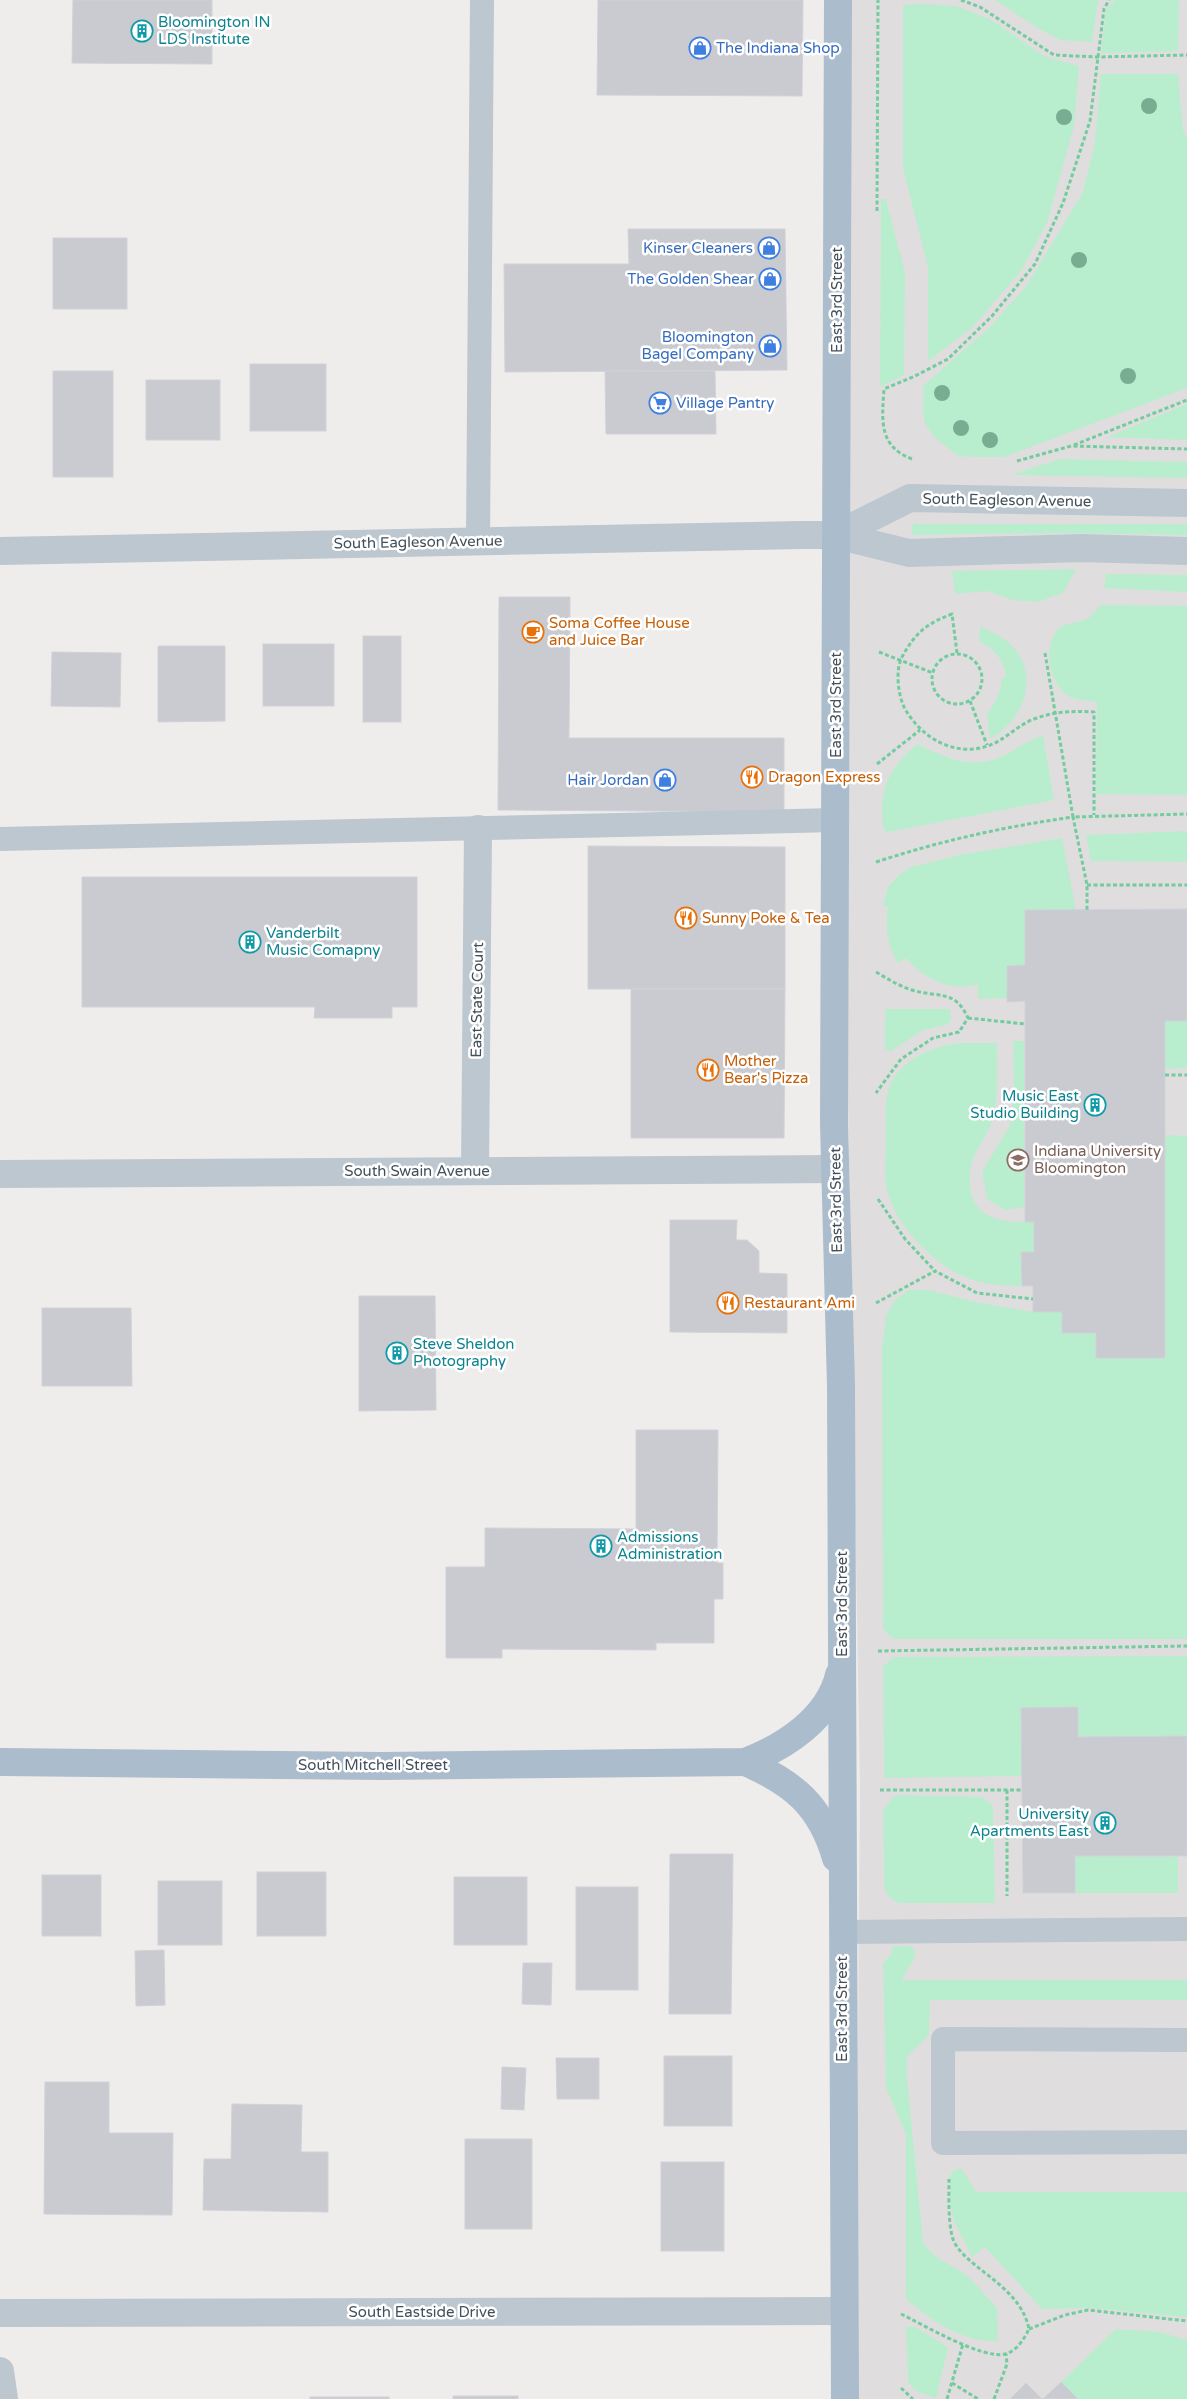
<svg xmlns="http://www.w3.org/2000/svg" width="1187" height="2399" viewBox="0 0 1187 2399" font-family="'Varela Round',sans-serif">
	<style>
		.education { fill: #e0ddde }
		.green { fill: #b8eecd }
		.building { fill: #c9cbd1; stroke: #d0d2d8 }
		.lines { fill: none; stroke-linecap: round; stroke-linejoin: round }
		.path { stroke: #71cc9e; stroke-width: 3; stroke-dasharray: 4 2.5; stroke-linecap: butt }
		.service { stroke: #bcc7cf; stroke-width: 24 }
		.minor { stroke: #bcc7cf; stroke-width: 28 }
		.tertiary { stroke: #bcc7cf; stroke-width: 28 }
		.primary { stroke: #abbccc; stroke-width: 28 }
		.tree { fill: #78ad91 }
		.labels { text-anchor: middle; dominant-baseline: central; stroke-width: 5; stroke-linejoin: round; paint-order: stroke }
		.culture-label { font-size: 15px; fill: #0d838f; stroke: #fff; text-anchor: start }
		.shop-label { font-size: 15px; fill: #366cbe; stroke: #fff; text-anchor: end }
		.street-label { font-size: 15px; fill: #445059; stroke: #fff }
		.food-label { font-size: 15px; fill: #c56008; stroke: #fff; text-anchor: start }
		.education-label { font-size: 15px; fill: #785e54; stroke: #fff; text-anchor: start }
	</style>
	<rect width="100%" height="100%" fill="#efecec"/>
	<!-- education -->
	<path class="education" d="M850,0H1187V2399H855L860,1788L838,531Z"/>
	<!-- green -->
	<g class="green">
		<path d="M995,0H1098L1092,42L1060,40L1036,27Z"/>
		<path d="M1115,0H1179L1178,51L1101,53L1106,10Z"/>
		<path d="M921,4L956,6L990,19L1044,56L1079,66L1074,126L1047,223L1021,271L973,327L928,361V267L903,168V5Z"/>
		<path d="M1101,74H1178L1183,130L1187,139V388L1004,457H970L958,456L934,437L925,424L923,411V386L990,327L1027,285L1083,192L1095,142Z"/>
		<path d="M881,199H886L905,273L904,375L880,387Z"/>
		<path d="M1187,404V440L1107,437Z"/>
		<path d="M1060,459L1187,462V478L1011,475Z"/>
		<path d="M913,524H1187V535L1064,533L912,535Z"/>
		<path d="M1076,569L1063,593L1038,602L1012,600L987,591L955,594L952,571Z"/>
		<path d="M1106,574L1187,575V592L1104,588Z"/>
		<path d="M1101,605L1187,606V795L1096,794L1097,702C1088,700 1075,701 1067,695C1050,683 1043,649 1056,632C1064,621 1077,624 1087,619C1092,616 1097,609 1101,605Z"/>
		<path d="M980,626C992,632 1004,637 1013,647C1041,678 1022,722 990,739L987,713C997,702 1000,693 1002,678L1006,677C1004,659 994,649 979,641Z"/>
		<path d="M1043,736L1054,800L888,832L884,830C877,792 888,769 917,744C950,759 973,772 1009,753C1021,747 1029,739 1043,736Z"/>
		<path d="M1187,831V862L1091,861L1086,835Z"/>
		<path d="M1062,838L1076,910H1025V965L1007,966V998L978,999V984C952,993 922,978 906,958L898,963C887,945 885,928 888,907L883,906L888,887L900,874L911,867L964,854Z"/>
		<path d="M885,1009H950L951,1020L948,1024L921,1031L891,1051L885,1049Z"/>
		<path d="M1165,1021H1187V1068L1165,1069Z"/>
		<path d="M1013,1041H1024V1207L1005,1210L987,1199L982,1172L1010,1125L1014,1093Z"/>
		<path d="M961,1043H997C997,1068 999,1096 992,1120C988,1135 977,1147 972,1162C969,1173 969,1185 972,1196C982,1223 1009,1222 1034,1222V1252H1021L1022,1286C1005,1286 989,1285 973,1280C936,1269 892,1223 886,1185C884,1170 886,1154 886,1139C886,1127 885,1113 886,1101C891,1063 928,1046 961,1043Z"/>
		<path d="M1165,1135L1187,1136V1639H893L883,1629L882,1347L886,1316L894,1301L908,1290H929L980,1303L1033,1312H1062L1096,1333L1097,1358H1165Z"/>
		<path d="M1187,1656V1736L1078,1737V1707L1021,1708L1022,1776L884,1778L883,1666L894,1657Z"/>
		<path d="M899,1795L982,1797L993,1806L995,1903H899C889,1899 886,1895 884,1884L883,1811L893,1797Z"/>
		<path d="M1075,1856L1178,1857V1893H1075Z"/>
		<path d="M910,1946L915,1950V1956L902,1980H1187V2000H930L929,2035L907,2057V2078L923,2242C933,2258 945,2261 960,2271C974,2280 985,2296 997,2308L998,2341C961,2342 934,2322 906,2299V2134L886,2088L883,1963L892,1953V1947Z"/>
		<path d="M957,2169H962L976,2192H1187V2317L1092,2308L1042,2309L985,2247L972,2257L955,2223L951,2208L950,2177L952,2172Z"/>
		<path d="M906,2327H915L948,2347L936,2398L917,2392L908,2382Z"/>
		<path d="M1116,2329L1159,2332L1187,2340V2399H1078L1061,2382Z"/>
	</g>
	<!-- building -->
	<g class="building">
		<path d="M73,0H212V64L72,63Z"/>
		<path d="M598,0H803L802,96L597,95Z"/>
		<path d="M628,229H785L787,370L505,372L504,264H629Z"/>
		<rect x="53" y="238" width="74" height="71"/>
		<rect x="250" y="364" width="76" height="67"/>
		<rect x="53" y="371" width="60" height="106"/>
		<path d="M605,371H715L716,434H606Z"/>
		<rect x="146" y="380" width="74" height="60"/>
		<path d="M499,597H570L569,738H784V812L498,810Z"/>
		<rect x="363" y="636" width="38" height="86"/>
		<rect x="263" y="644" width="71" height="62"/>
		<path d="M158,646H225V721L158,722Z"/>
		<path d="M52,652L121,653L120,707L51,706Z"/>
		<path d="M588,846L785,847V989H588Z"/>
		<path d="M82,877H417V1007H392V1018H314L315,1007H82Z"/>
		<path d="M1187,909V1021H1165V1358H1096V1333H1062V1312H1033V1286H1022L1021,1252H1034V1222H1025V1001L1007,1002V966L1025,965V910Z"/>
		<path d="M631,989H785L784,1138H631Z"/>
		<path d="M670,1220H737L736,1240H747L759,1251V1273L787,1274V1333L670,1332Z"/>
		<path d="M359,1296H435L436,1410L359,1411Z"/>
		<path d="M42,1308H131L132,1386H42Z"/>
		<path d="M636,1430H718L717,1563H723V1599H714V1643H656V1650L502,1649V1658H446V1567H485V1528L636,1529Z"/>
		<path d="M1078,1707V1737L1187,1736V1856H1075V1893H1023L1021,1708Z"/>
		<path d="M670,1854H733L731,2014H669Z"/>
		<rect x="257" y="1872" width="69" height="64"/>
		<rect x="42" y="1875" width="59" height="61"/>
		<rect x="454" y="1877" width="73" height="68"/>
		<rect x="158" y="1881" width="64" height="64"/>
		<rect x="576" y="1887" width="62" height="103"/>
		<path d="M164,1950L165,2005L136,2006L135,1951Z"/>
		<path d="M523,1963H552L551,2005L522,2004Z"/>
		<rect x="664" y="2056" width="68" height="70"/>
		<path d="M556,2058H599V2099H557Z"/>
		<path d="M502,2067L526,2068L524,2110L501,2109Z"/>
		<path d="M45,2082H109V2133H173L172,2215L44,2214Z"/>
		<path d="M232,2104L302,2105L301,2152H328V2212L203,2210L204,2159H231Z"/>
		<rect x="465" y="2139" width="67" height="90"/>
		<rect x="661" y="2162" width="63" height="89"/>
		<path d="M1061,2382L1078,2399H1043Z"/>
		<path d="M1026,2383L1042,2399H1010Z"/>
		<rect x="453" y="2396" width="65" height="3"/>
		<rect x="310" y="2397" width="79" height="2"/>
	</g>
	<g class="lines">
		<!-- path -->
		<g class="path">
			<path d="M961,0L980,7L1054,55L1097,57L1187,55"/>
			<path d="M877,211L878,0"/>
			<path d="M1074,445L1187,400"/>
			<path d="M912,459C878,446 882,420 884,389L915,376L948,359L992,316L1035,264L1063,203L1090,121L1104,9L1109,0"/>
			<path d="M1017,461L1071,446L1187,449"/>
			<path d="M879,652L933,673"/>
			<path d="M957,653L952,614C926,624 916,632 902,657C895,670 898,696 905,709C923,740 959,760 995,743C1010,735 1021,723 1037,718C1056,711 1074,711 1094,712V815"/>
			<path d="M1045,653L1073,817L1187,814"/>
			<circle cx="957" cy="679" r="25"/>
			<path d="M970,701L987,745"/>
			<path d="M877,764L920,730"/>
			<path d="M876,862C944,840 1003,827 1073,817L1087,885V910"/>
			<path d="M1087,885H1187"/>
			<path d="M876,972C888,979 899,986 912,990C938,998 955,989 968,1018L959,1032L933,1038L901,1059L876,1093"/>
			<path d="M968,1018L1025,1024"/>
			<path d="M1165,1075H1187"/>
			<path d="M878,1199L905,1239L935,1271"/>
			<path d="M876,1303L935,1271L977,1293L1033,1299"/>
			<path d="M878,1651L1187,1646"/>
			<path d="M880,1790H1022"/>
			<path d="M1007,1790V1896"/>
			<path d="M901,2314C922,2324 983,2360 1005,2354C1017,2351 1024,2339 1029,2329C1020,2283 960,2267 952,2236C948,2218 949,2197 949,2178"/>
			<path d="M1029,2329L1065,2315L1088,2310L1187,2321"/>
			<path d="M952,2383L978,2399"/>
			<path d="M901,2388L913,2399"/>
			<path d="M947,2399L963,2344"/>
			<path d="M994,2399L1007,2364L1006,2354"/>
		</g>
		<!-- service -->
		<g class="service">
			<path d="M478,541L482,0"/>
			<path d="M0,839L836,820"/>
			<path d="M842,1932L1187,1929"/>
			<path d="M1187,2040L943,2039V2143L1187,2142"/>
		</g>
		<!-- minor -->
		<g class="minor">
			<path d="M475,1171L478,829"/>
			<path d="M0,1174L835,1169"/>
			<path d="M0,2313L844,2311"/>
			<path d="M0,2371L4,2399"/>
		</g>
		<!-- tertiary -->
		<g class="tertiary">
			<path d="M836,535L910,498L1187,503"/>
			<path d="M0,551L801,535H836L909,553L1081,548L1187,551"/>
		</g>
		<!-- primary -->
		<g class="primary">
			<path d="M838,0L834,1123L841,1386L845,2399"/>
			<path d="M0,1762L383,1766L745,1762C785,1747 829,1718 839,1675"/>
			<path d="M745,1762C794,1783 821,1806 836,1858"/>
		</g>
	</g>
	<!-- trees -->
	<g class="tree">
		<circle cx="1149" cy="106" r="8"/>
		<circle cx="1064" cy="117" r="8"/>
		<circle cx="1079" cy="260" r="8"/>
		<circle cx="1128" cy="376" r="8"/>
		<circle cx="942" cy="393" r="8"/>
		<circle cx="961" cy="428" r="8"/>
		<circle cx="990" cy="440" r="8"/>
	</g>
	<!-- icons -->
	<defs>
		<g id="building-ring" transform="scale(1.125)"><circle r="9.5" fill="#fff" stroke="#0f9aa8" stroke-width="1.5"/><path d="M-4-6H4V6H1V3H-1V6H-4ZM-2.5-4.3h1.7v1.8h-1.7ZM.8-4.3h1.7v1.8H.8ZM-2.5-1h1.7V.8h-1.7ZM.8-1h1.7V.8H.8Z" fill="#0f9aa8"/></g>
		<g id="shop-ring" transform="scale(1.125)"><circle r="9.5" fill="#fff" stroke="#3f7fe0" stroke-width="1.5"/><path d="M-5-2.5h2.3a2.7 3.5 0 0 1 5.4 0H5L5.5 6h-11ZM-1.5-2.5h3a1.5 2.3 0 0 0-3 0Z" fill="#3f7fe0"/></g>
		<g id="supermarket-ring" transform="scale(1.125)"><circle r="9.5" fill="#fff" stroke="#3f7fe0" stroke-width="1.5"/><path d="M-6-5.5h2.5l.6 2H6L4.5 2H-2.5L-4.4-4H-6ZM-1.5 3.2a1.3 1.3 0 1 0 .1 0ZM3 3.2a1.3 1.3 0 1 0 .1 0Z" fill="#3f7fe0"/></g>
		<g id="cafe-ring" transform="scale(1.125)"><circle r="9.5" fill="#fff" stroke="#e8710a" stroke-width="1.5"/><path d="M-5.5-4.5H6V0H3Q3 3.5 0 3.5H-2.5Q-5.5 3.5-5.5 0ZM3-3.2v2h1.7v-2ZM-6 4.5H4V6H-6Z" fill="#e8710a"/></g>
		<g id="restaurant-ring" transform="scale(1.125)"><circle r="9.5" fill="#fff" stroke="#e8710a" stroke-width="1.5"/><path d="M-5-6h1v4h1v-4h1v4h1v-4h1v5L-1.5 .5V6h-2V.5L-5-1ZM5-6V6H3V1.5H1.5Q1.5-4 5-6Z" fill="#e8710a"/></g>
		<g id="university-ring" transform="scale(1.125)"><circle r="9.5" fill="#fff" stroke="#8d6e63" stroke-width="1.5"/><path d="M0-5L7-2L0 1L-7-2ZM-4 1L0 2.5L4 1V4Q0 6-4 4Z" fill="#8d6e63"/></g>
	</defs>
	<g fill-rule="evenodd">
		<use href="#building-ring" x="142" y="31"/>
		<use href="#shop-ring" x="700" y="48"/>
		<use href="#shop-ring" x="769" y="248"/>
		<use href="#shop-ring" x="770" y="279"/>
		<use href="#shop-ring" x="770" y="346"/>
		<use href="#supermarket-ring" x="660" y="403"/>
		<use href="#cafe-ring" x="533" y="632"/>
		<use href="#restaurant-ring" x="752" y="777"/>
		<use href="#shop-ring" x="665" y="780"/>
		<use href="#restaurant-ring" x="686" y="918"/>
		<use href="#building-ring" x="250" y="942"/>
		<use href="#restaurant-ring" x="708" y="1070"/>
		<use href="#building-ring" x="1095" y="1105"/>
		<use href="#university-ring" x="1018" y="1160"/>
		<use href="#restaurant-ring" x="728" y="1303"/>
		<use href="#building-ring" x="397" y="1353"/>
		<use href="#building-ring" x="601" y="1546"/>
		<use href="#building-ring" x="1105" y="1823"/>
	</g>
	<g class="labels">
		<!-- culture labels -->
		<g class="culture-label">
			<text x="158" y="22">Bloomington IN<tspan x="158" dy="17">LDS Institute</tspan></text>
			<text x="266" y="933">Vanderbilt<tspan x="266" dy="17">Music Comapny</tspan></text>
			<text x="1079" y="1096" text-anchor="end">Music East<tspan x="1079" dy="17">Studio Building</tspan></text>
			<text x="413" y="1344">Steve Sheldon<tspan x="413" dy="17">Photography</tspan></text>
			<text x="617" y="1537">Admissions<tspan x="617" dy="17">Administration</tspan></text>
			<text x="1089" y="1814" text-anchor="end">University<tspan x="1089" dy="17">Apartments East</tspan></text>
		</g>
		<!-- shop labels -->
		<g class="shop-label">
			<text x="716" y="48" text-anchor="start">The Indiana Shop</text>
			<text x="753" y="248">Kinser Cleaners</text>
			<text x="754" y="279">The Golden Shear</text>
			<text x="754" y="337">Bloomington<tspan x="754" dy="17">Bagel Company</tspan></text>
			<text x="676" y="403" text-anchor="start">Village Pantry</text>
			<text x="649" y="780">Hair Jordan</text>
		</g>
		<!-- street labels -->
		<g class="street-label">
			<text transform="translate(837 300) rotate(-90)">East 3rd Street</text>
			<text transform="translate(1007 500) rotate(1)">South Eagleson Avenue</text>
			<text transform="translate(418 542) rotate(-1)">South Eagleson Avenue</text>
			<text transform="translate(836 705) rotate(-90)">East 3rd Street</text>
			<text transform="translate(477 1000) rotate(-89)">East State Court</text>
			<text x="417" y="1171">South Swain Avenue</text>
			<text transform="translate(836 1200) rotate(-91)">East 3rd Street</text>
			<text transform="translate(842 1604) rotate(-90)">East 3rd Street</text>
			<text x="373" y="1765">South Mitchell Street</text>
			<text transform="translate(842 2009) rotate(-90)">East 3rd Street</text>
			<text x="422" y="2312">South Eastside Drive</text>
		</g>
		<!-- food labels -->
		<g class="food-label">
			<text x="549" y="623">Soma Coffee House<tspan x="549" dy="17">and Juice Bar</tspan></text>
			<text x="768" y="777">Dragon Express</text>
			<text x="702" y="918">Sunny Poke &amp; Tea</text>
			<text x="724" y="1061">Mother<tspan x="724" dy="17">Bear's Pizza</tspan></text>
			<text x="744" y="1303">Restaurant Ami</text>
		</g>
		<!-- education labels -->
		<g class="education-label">
			<text x="1034" y="1151">Indiana University<tspan x="1034" dy="17">Bloomington</tspan></text>
		</g>
	</g>
</svg>
